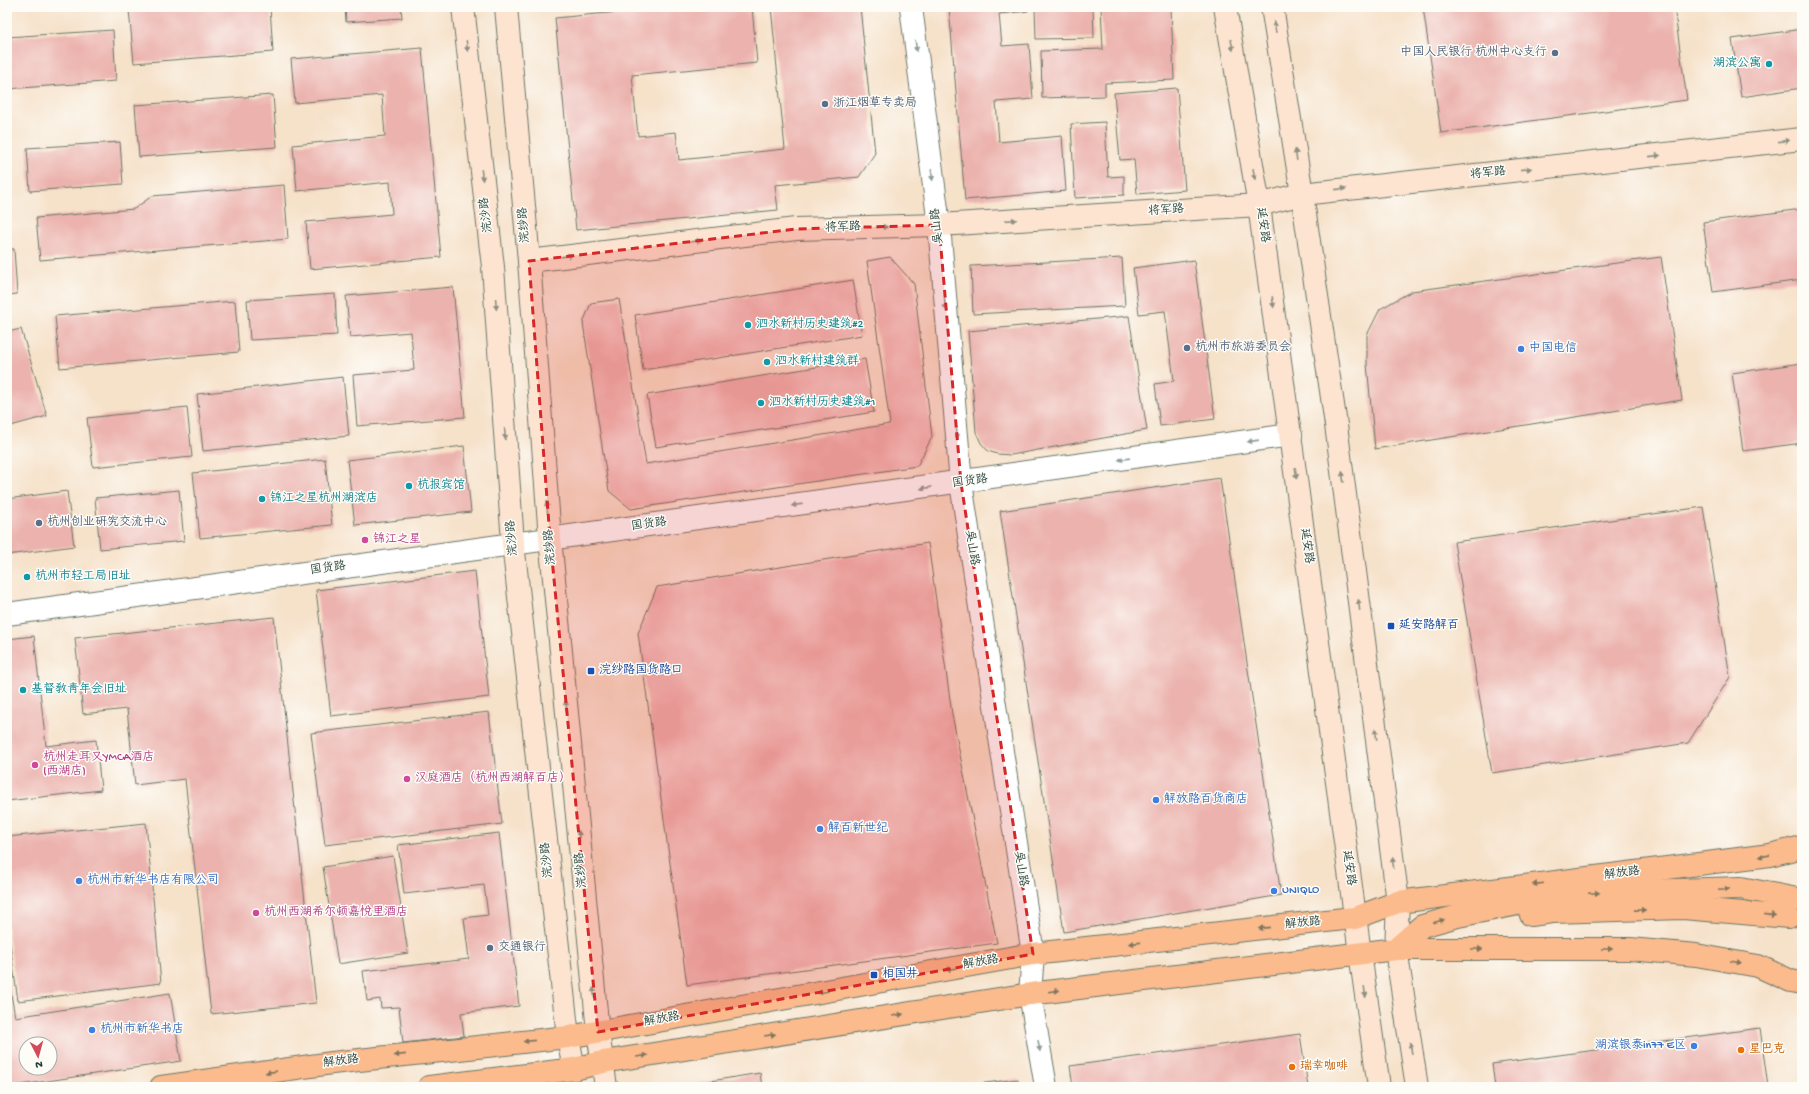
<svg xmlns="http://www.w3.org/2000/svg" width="1809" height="1094" viewBox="0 0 1809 1094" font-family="'Gochi Hand','LXGW WenKai TC',sans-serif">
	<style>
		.building { fill: #ecb3ae; fill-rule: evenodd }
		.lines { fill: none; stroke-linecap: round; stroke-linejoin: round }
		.street-casing { stroke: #6a7668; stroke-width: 24 }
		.secondary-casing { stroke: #6a7668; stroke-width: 24 }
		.primary-casing { stroke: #6a7668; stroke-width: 24 }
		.street { stroke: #fff; stroke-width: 22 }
		.secondary { stroke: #fde4d1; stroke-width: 22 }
		.primary { stroke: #fbbb8d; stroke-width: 22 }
		.oneway { fill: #8e9082 }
		.oneway2 { fill: #8f9e9a }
		.oneway3 { fill: #82765c }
		.marked { fill: #d62828; fill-opacity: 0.2; stroke: #d62828; stroke-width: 3; stroke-dasharray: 8 5; stroke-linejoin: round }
		.service-dot { fill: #5c6f8a; stroke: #fdfcf7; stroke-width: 1.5 }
		.culture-dot { fill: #0f9aa8; stroke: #fdfcf7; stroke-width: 1.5 }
		.shop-dot { fill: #3f7fe0; stroke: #fdfcf7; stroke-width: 1.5 }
		.hotel-dot { fill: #d1479c; stroke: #fdfcf7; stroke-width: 1.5 }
		.transit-dot { fill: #1a4fb4; stroke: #fdfcf7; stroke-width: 1.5 }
		.food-dot { fill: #e8710a; stroke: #fdfcf7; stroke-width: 1.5 }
		.labels { text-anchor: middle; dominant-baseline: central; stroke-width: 3; stroke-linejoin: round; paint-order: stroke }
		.service-label { font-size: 12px; fill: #4e5e75; stroke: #fdfcf7; text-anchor: start }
		.culture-label { font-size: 12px; fill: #0d838f; stroke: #fdfcf7; text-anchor: start }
		.street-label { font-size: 12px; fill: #1f3d34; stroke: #fdfcf7 }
		.shop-label { font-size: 12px; fill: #366cbe; stroke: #fdfcf7; text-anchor: start }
		.hotel-label { font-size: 12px; fill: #b23c85; stroke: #fdfcf7; text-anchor: start }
		.transit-label { font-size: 12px; fill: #164399; stroke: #fdfcf7; text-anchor: start }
		.food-label { font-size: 12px; fill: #c56008; stroke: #fdfcf7; text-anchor: start }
	</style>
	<rect width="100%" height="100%" fill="#fdfcf7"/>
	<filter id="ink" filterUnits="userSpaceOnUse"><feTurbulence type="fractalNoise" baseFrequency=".025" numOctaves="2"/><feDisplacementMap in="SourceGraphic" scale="8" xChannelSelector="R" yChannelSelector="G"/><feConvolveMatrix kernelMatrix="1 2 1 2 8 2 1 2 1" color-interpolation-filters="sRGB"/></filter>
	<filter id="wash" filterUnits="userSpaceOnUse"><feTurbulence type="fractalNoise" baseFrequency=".012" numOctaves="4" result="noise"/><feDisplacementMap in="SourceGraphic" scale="16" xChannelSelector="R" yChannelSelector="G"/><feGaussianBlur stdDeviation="0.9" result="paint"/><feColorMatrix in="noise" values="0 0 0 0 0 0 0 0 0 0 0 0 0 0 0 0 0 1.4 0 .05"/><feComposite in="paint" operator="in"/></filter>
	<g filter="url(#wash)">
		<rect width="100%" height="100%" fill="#f6e1c9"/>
		<g id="blocks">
			<!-- building -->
			<g class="building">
				<path d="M164,7H270L273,52L134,63L129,10Z"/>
				<path d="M345,7H401L402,18L346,22Z"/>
				<path d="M670,7H752L757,63L632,75L638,136L676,132L679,160L785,149L771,7H860L875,153L859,177L775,185L778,210L576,230L555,18Z"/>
				<path d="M949,7H1028V11L999,14L1002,46L1029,44L1033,99L996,102L999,142L1062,136L1066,191L965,200Z"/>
				<path d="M1035,7H1093L1094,38L1036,39Z"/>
				<path d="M1101,7H1171L1174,80L1105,83V96L1042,98L1041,51L1103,49Z"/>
				<path d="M1423,7H1674L1687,100L1441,133Z"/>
				<path d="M1802,29V88L1741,97L1732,39Z"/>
				<path d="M113,30L116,81L7,89V37Z"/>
				<path d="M422,48L441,257L310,269L306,222L392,214L390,182L297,191L293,145L385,136L382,95L295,103L291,59Z"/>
				<path d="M1177,88L1185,190L1137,194L1134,159L1120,160L1114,93Z"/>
				<path d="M273,95L277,147L139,157L135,105Z"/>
				<path d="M1105,122L1108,177L1124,176V195L1075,198L1071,124Z"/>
				<path d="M120,142L123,184L30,191L27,148Z"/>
				<path d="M284,185L288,239L40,260L36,218L134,209L152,196Z"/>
				<path d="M1802,209V280L1713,292L1703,222Z"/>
				<path d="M7,249H14L17,294L7,295Z"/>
				<path d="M890,257L914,284L932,437L917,466L631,509L609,491L583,323L591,303L619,299L646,464L890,424L867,261Z"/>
				<path d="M1661,257L1682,400L1375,449L1367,364V335L1380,309L1412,291Z"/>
				<path d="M1122,258L1125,306L973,314L971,266Z"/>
				<path d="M1194,260L1215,419L1160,426L1155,384L1174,381L1165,311L1139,314L1133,268Z"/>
				<path d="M853,280L862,335L643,370L635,315Z"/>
				<path d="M453,287L465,417L357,426L353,375L414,370L411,332L350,337L346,296Z"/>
				<path d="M335,294L337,335L250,340L247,300Z"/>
				<path d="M235,301L239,352L60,368L55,316Z"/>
				<path d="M1129,316L1147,430L1011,455L997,454L988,451L981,443L976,432L968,331Z"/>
				<path d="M21,329L47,416L7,427V332Z"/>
				<path d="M865,359L874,412L656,447L647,395Z"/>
				<path d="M1802,363V443L1743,451L1732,373Z"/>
				<path d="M343,377L349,436L203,451L197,394Z"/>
				<path d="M187,407L192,457L93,467L87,418Z"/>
				<path d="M464,446L471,512L355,525L347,460Z"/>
				<path d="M325,459L332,525L200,538L193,473Z"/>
				<path d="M1220,478L1281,895L1064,932L1000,511Z"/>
				<path d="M179,490L184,541L100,549L95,498Z"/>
				<path d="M67,491L74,546L7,555V499Z"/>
				<path d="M1703,507L1730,677L1688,743L1492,773L1454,542Z"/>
				<path d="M928,543L952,714L997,943L687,985L638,633L657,587Z"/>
				<path d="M475,571L489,697L331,716L316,590Z"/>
				<path d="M274,617L316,1003L211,1014L185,779L135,785L127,709L83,714L75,638Z"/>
				<path d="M34,636L46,746L96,740L101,790L7,801V639Z"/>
				<path d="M489,712L502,824L325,845L311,733Z"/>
				<path d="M146,823L161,983L18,1001L7,924V837Z"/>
				<path d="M499,833L519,1006L461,1013L464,1036L403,1043L399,1007L381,1008L380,999L367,1001L363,971L469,959L464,918L488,915L484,885L404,894L398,845Z"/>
				<path d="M393,856L408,953L338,964L323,867Z"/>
				<path d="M7,971L15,1017L170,993L181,1061L7,1087ZM26,1044H50V1068H26Z"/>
				<path d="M1760,1028L1768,1087H1495L1492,1064Z"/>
				<path d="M1300,1034L1308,1087H1073L1070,1066Z"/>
				<path d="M760,1073L762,1087H680V1086Z"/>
				<path d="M1018,1079L1019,1087H960V1086Z"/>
			</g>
		</g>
	</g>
	<g filter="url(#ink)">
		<use href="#blocks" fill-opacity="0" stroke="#6a7668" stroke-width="1"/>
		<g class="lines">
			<!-- street casing -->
			<g class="street-casing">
				<g id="street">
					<path d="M911,7L939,225L961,483L1033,954L1030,994L1046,1087"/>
					<path d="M7,614C435,554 863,497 1291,435"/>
				</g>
			</g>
			<!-- secondary casing -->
			<g class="secondary-casing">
				<g id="secondary">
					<path d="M463,7L493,267L513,543L568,1037L574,1069"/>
					<path d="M506,7L529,261L550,538L598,1032L606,1087"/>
					<path d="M1225,7L1259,205L1360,953L1379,1087"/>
					<path d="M1272,7L1302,194L1336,425L1398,902L1396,949L1417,1087"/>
					<path d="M529,261L796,229L939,225L1259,205L1302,194L1802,139"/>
				</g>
			</g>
			<!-- primary casing -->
			<g class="primary-casing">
				<g id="primary">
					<path d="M1531,915L1552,912L1683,908L1789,917"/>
					<path d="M1396,949L1422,926L1458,916L1573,893L1741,888L1802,900"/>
					<path d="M161,1087L332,1063L568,1037L1033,954L1344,919L1355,918L1398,902L1770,855L1802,847"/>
					<path d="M429,1087L574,1069L603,1062L1030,994L1396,949H1630L1696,955L1758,966L1791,981L1802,983"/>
				</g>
			</g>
			<!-- street -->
			<use href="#street" class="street"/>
			<!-- secondary -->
			<use href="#secondary" class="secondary"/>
			<!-- primary -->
			<use href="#primary" class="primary"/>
		</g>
		<!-- one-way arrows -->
		<defs><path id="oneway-solid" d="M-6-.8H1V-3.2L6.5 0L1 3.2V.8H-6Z"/></defs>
		<g class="oneway">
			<use href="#oneway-solid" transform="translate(1275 27) rotate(-99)"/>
			<use href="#oneway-solid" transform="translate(1232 45) rotate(80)"/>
			<use href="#oneway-solid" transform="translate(467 46) rotate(83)"/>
			<use href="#oneway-solid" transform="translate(1784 141) rotate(-6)"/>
			<use href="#oneway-solid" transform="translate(1296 155) rotate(-99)"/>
			<use href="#oneway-solid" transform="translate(1655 156) rotate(-6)"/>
			<use href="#oneway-solid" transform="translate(1526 169) rotate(-6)"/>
			<use href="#oneway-solid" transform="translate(1254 174) rotate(80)"/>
			<use href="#oneway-solid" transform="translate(482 175) rotate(83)"/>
			<use href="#oneway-solid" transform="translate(1341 189) rotate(-6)"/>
			<use href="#oneway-solid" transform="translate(1011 220) rotate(-4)"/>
			<use href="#oneway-solid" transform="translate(882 227) rotate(-2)"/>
			<use href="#oneway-solid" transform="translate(696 241) rotate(-7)"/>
			<use href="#oneway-solid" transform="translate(567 256) rotate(-7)"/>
			<use href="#oneway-solid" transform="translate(1273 302) rotate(82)"/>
			<use href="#oneway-solid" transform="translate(496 304) rotate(86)"/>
			<use href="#oneway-solid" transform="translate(505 434) rotate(86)"/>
			<use href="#oneway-solid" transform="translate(1296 473) rotate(82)"/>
			<use href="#oneway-solid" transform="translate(1343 477) rotate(-97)"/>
			<use href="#oneway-solid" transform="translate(547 507) rotate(-94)"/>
			<use href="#oneway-solid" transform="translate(1359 605) rotate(-97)"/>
			<use href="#oneway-solid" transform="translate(566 706) rotate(-96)"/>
			<use href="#oneway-solid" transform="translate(1376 734) rotate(-97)"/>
			<use href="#oneway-solid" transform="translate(579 836) rotate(-96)"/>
			<use href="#oneway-solid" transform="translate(1393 863) rotate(-97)"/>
			<use href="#oneway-solid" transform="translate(1365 992) rotate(82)"/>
			<use href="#oneway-solid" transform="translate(594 993) rotate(-96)"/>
			<use href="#oneway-solid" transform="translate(1411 1048) rotate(-99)"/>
		</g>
		<g class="oneway2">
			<use href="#oneway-solid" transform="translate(916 46) rotate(83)"/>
			<use href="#oneway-solid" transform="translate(932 175) rotate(83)"/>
			<use href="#oneway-solid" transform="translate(945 304) rotate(85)"/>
			<use href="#oneway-solid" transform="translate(957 433) rotate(85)"/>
			<use href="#oneway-solid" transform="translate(1253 441) rotate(172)"/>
			<use href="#oneway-solid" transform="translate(1124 459) rotate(172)"/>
			<use href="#oneway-solid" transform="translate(926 488) rotate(172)"/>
			<use href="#oneway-solid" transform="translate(797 505) rotate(172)"/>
			<use href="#oneway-solid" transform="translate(1039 1046) rotate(80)"/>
		</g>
		<g class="oneway3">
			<use href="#oneway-solid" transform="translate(1764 856) rotate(172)"/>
			<use href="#oneway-solid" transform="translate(1538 884) rotate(173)"/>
			<use href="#oneway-solid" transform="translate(1724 889) rotate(-2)"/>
			<use href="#oneway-solid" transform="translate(1594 893) rotate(-2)"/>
			<use href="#oneway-solid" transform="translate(1640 910) rotate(-1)"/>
			<use href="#oneway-solid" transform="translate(1770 915) rotate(5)"/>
			<use href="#oneway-solid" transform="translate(1439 921) rotate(-16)"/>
			<use href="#oneway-solid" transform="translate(1264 928) rotate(174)"/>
			<use href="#oneway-solid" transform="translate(1135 943) rotate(174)"/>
			<use href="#oneway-solid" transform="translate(1477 949)"/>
			<use href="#oneway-solid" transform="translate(1607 949)"/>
			<use href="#oneway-solid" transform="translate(1736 962) rotate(10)"/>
			<use href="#oneway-solid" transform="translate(951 969) rotate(170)"/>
			<use href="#oneway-solid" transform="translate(1054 991) rotate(-7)"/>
			<use href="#oneway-solid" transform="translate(823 992) rotate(170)"/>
			<use href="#oneway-solid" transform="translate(898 1015) rotate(-9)"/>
			<use href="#oneway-solid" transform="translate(770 1035) rotate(-9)"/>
			<use href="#oneway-solid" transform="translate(529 1041) rotate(174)"/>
			<use href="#oneway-solid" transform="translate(400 1055) rotate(174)"/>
			<use href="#oneway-solid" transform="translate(642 1056) rotate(-9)"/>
			<use href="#oneway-solid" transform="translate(271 1072) rotate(172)"/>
		</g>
	</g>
	<!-- marked area -->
	<path class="marked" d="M939,225L961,483L1033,954L598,1032L550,538L529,261L796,229Z"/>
	<!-- markers -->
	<g class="service-dot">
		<circle cx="1555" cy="53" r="4"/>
		<circle cx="825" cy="104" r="4"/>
		<circle cx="1187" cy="348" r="4"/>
		<circle cx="39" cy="523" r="4"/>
		<circle cx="490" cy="948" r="4"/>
	</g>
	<g class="culture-dot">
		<circle cx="1769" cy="64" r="4"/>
		<circle cx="748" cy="325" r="4"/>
		<circle cx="767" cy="362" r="4"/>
		<circle cx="761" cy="403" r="4"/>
		<circle cx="409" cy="486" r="4"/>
		<circle cx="262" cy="499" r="4"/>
		<circle cx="27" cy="577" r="4"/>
		<circle cx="23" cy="690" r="4"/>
	</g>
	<g class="shop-dot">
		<circle cx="1521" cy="349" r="4"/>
		<circle cx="1156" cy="800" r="4"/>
		<circle cx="820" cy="829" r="4"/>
		<circle cx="79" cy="881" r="4"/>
		<circle cx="1274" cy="891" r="4"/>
		<circle cx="92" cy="1030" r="4"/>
		<circle cx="1694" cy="1046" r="4"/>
	</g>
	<g class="hotel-dot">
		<circle cx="365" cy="540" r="4"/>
		<circle cx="35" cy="765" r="4"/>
		<circle cx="407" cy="779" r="4"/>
		<circle cx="256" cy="913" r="4"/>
	</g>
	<g class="transit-dot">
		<rect x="1387" y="622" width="8" height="8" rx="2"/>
		<rect x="587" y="667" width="8" height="8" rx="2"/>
		<rect x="870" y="971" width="8" height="8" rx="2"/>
	</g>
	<g class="food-dot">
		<circle cx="1741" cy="1050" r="4"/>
		<circle cx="1292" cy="1067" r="4"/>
	</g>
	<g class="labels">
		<!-- service labels -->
		<g class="service-label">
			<text x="1547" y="53" text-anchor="end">中国人民银行 杭州中心支行</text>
			<text x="833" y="104">浙江烟草专卖局</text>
			<text x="1195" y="348">杭州市旅游委员会</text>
			<text x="47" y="523">杭州创业研究交流中心</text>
			<text x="498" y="948">交通银行</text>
		</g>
		<!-- culture labels -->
		<g class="culture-label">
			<text x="1761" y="64" text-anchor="end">湖滨公寓</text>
			<text x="756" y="325">泗水新村历史建筑#2</text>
			<text x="775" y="362">泗水新村建筑群</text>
			<text x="769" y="403">泗水新村历史建筑#1</text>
			<text x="417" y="486">杭报宾馆</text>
			<text x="270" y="499">锦江之星杭州湖滨店</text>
			<text x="35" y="577">杭州市轻工局旧址</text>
			<text x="31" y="690">基督教青年会旧址</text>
		</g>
		<!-- street labels -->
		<g class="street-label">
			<text transform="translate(1488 174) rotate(-6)">将军路</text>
			<text transform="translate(1166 211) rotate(-4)">将军路</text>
			<text transform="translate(487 215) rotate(-97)">浣沙路</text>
			<text transform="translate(525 225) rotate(-95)">浣纱路</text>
			<text transform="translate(1262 225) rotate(82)">延安路</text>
			<text transform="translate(938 226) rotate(-96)">吴山路</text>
			<text transform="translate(843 228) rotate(-2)">将军路</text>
			<text transform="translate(970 482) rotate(-8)">国货路</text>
			<text transform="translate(649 525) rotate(-8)">国货路</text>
			<text transform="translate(513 538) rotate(-95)">浣沙路</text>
			<text transform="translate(1306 546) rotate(82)">延安路</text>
			<text transform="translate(551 547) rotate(-95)">浣纱路</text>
			<text transform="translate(971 548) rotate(81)">吴山路</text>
			<text transform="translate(328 569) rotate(-8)">国货路</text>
			<text transform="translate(548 860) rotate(-96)">浣沙路</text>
			<text transform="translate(1348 868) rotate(82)">延安路</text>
			<text transform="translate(1020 869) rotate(81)">吴山路</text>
			<text transform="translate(582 870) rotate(-96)">浣纱路</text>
			<text transform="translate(1622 874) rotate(-7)">解放路</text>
			<text transform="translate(1303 924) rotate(-6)">解放路</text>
			<text transform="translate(981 963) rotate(-10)">解放路</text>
			<text transform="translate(662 1020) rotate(-10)">解放路</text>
			<text transform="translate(341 1062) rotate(-7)">解放路</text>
		</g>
		<!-- shop labels -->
		<g class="shop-label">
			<text x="1529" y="349">中国电信</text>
			<text x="1164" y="800">解放路百货商店</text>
			<text x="828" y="829">解百新世纪</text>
			<text x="87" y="881">杭州市新华书店有限公司</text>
			<text x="1282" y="891">UNIQLO</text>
			<text x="100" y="1030">杭州市新华书店</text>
			<text x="1686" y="1046" text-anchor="end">湖滨银泰in77 E区</text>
		</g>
		<!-- hotel labels -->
		<g class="hotel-label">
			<text x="373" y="540">锦江之星</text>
			<text x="43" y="758">杭州走耳又YMCA酒店<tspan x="43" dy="14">(西湖店)</tspan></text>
			<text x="415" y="779">汉庭酒店（杭州西湖解百店）</text>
			<text x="264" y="913">杭州西湖希尔顿嘉悦里酒店</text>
		</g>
		<!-- transit labels -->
		<g class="transit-label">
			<text x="1399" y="626">延安路解百</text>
			<text x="599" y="671">浣纱路国货路口</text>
			<text x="882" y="975">相国井</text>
		</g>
		<!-- food labels -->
		<g class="food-label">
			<text x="1749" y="1050">星巴克</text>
			<text x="1300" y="1067">瑞幸咖啡</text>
		</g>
	</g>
	<!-- margin -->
	<rect width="1809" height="1094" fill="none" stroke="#fdfcf7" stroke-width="24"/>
	<!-- north arrow -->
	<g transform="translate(38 1056) rotate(174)"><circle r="19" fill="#fdfcf7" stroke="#a4b0a9"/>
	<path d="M0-3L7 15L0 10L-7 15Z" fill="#d1495b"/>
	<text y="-6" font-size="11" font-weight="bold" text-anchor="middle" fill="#1f3d34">N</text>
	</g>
</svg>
